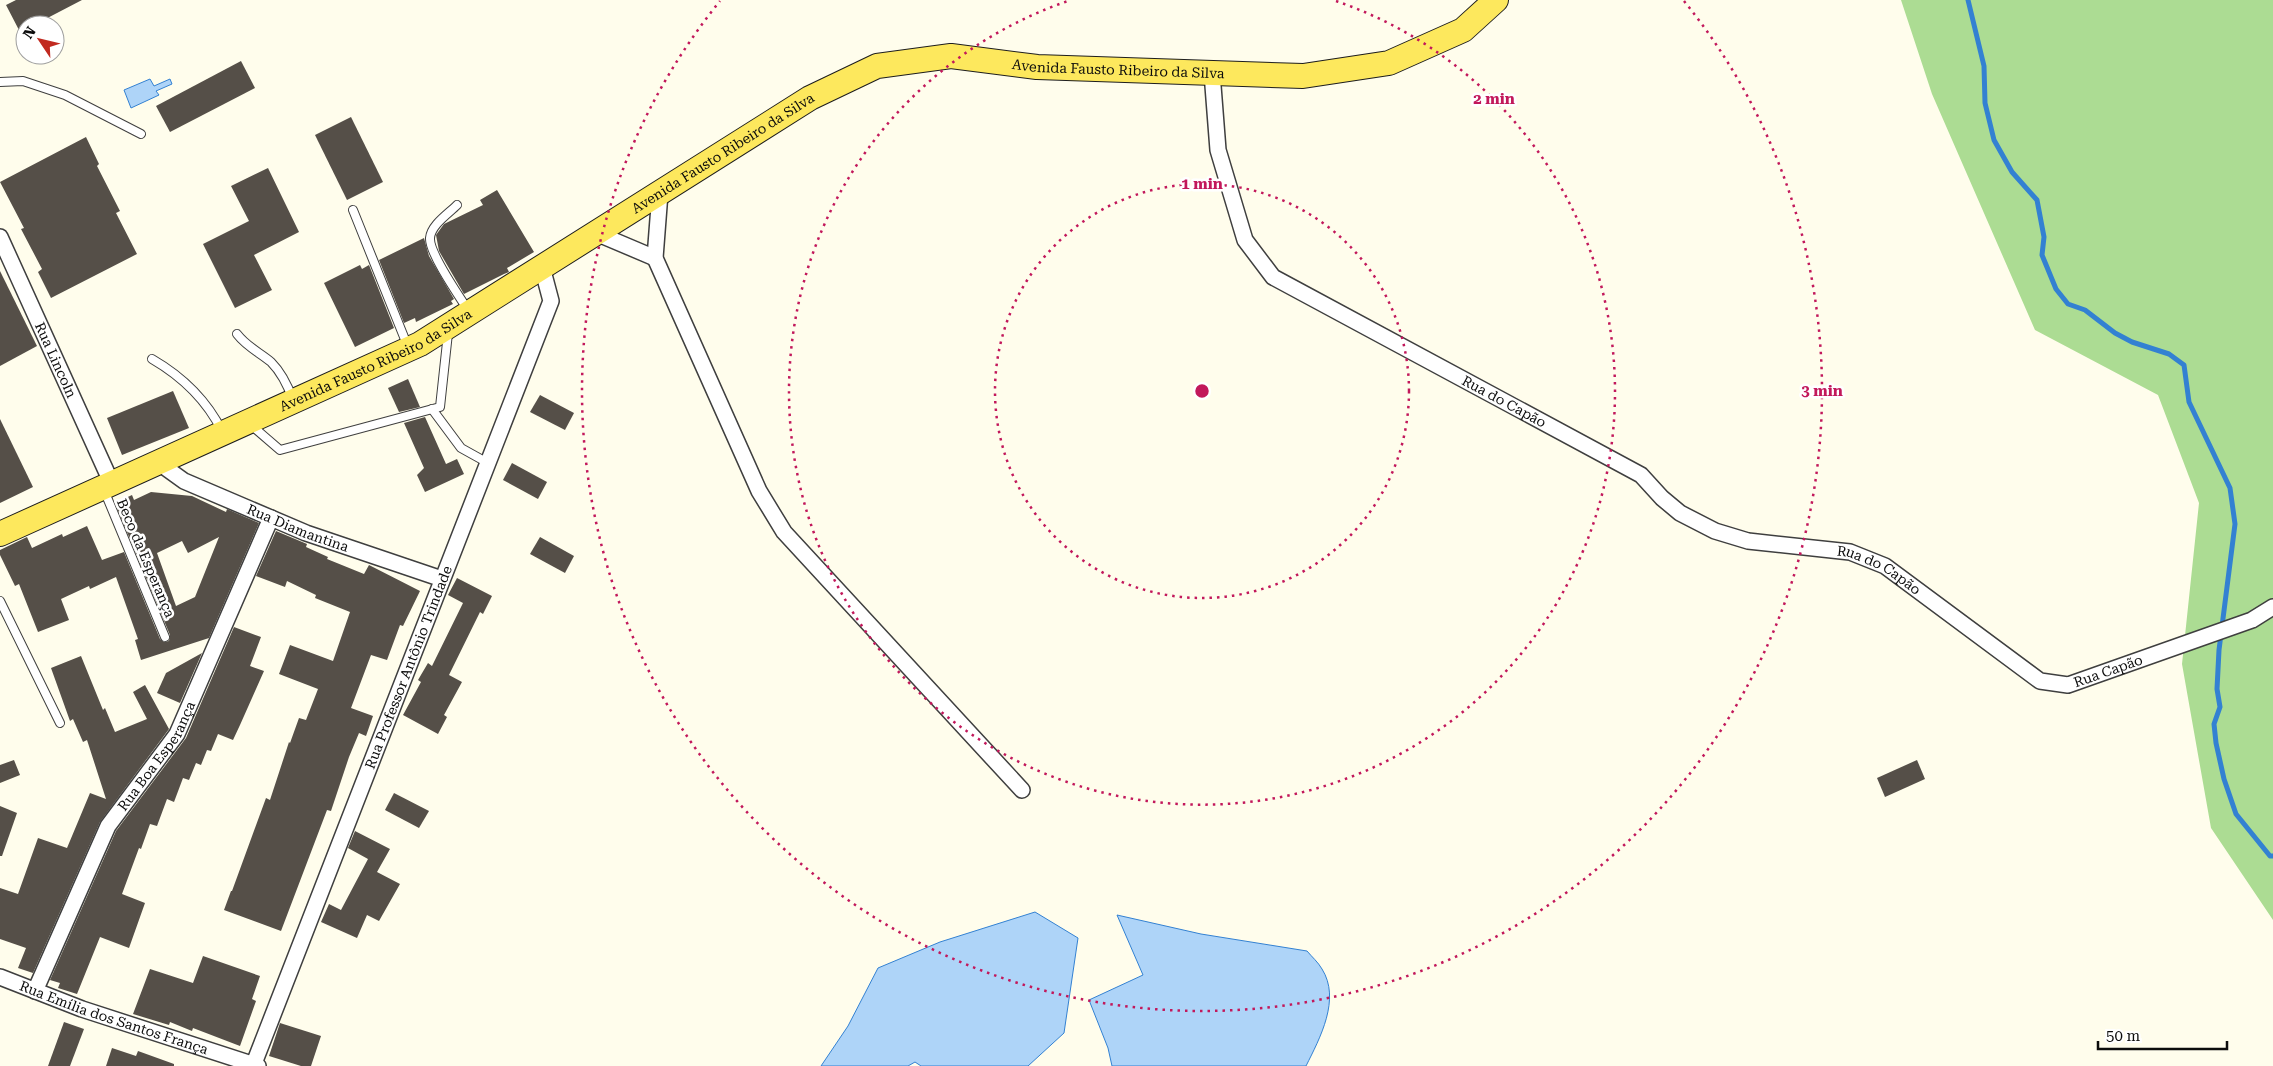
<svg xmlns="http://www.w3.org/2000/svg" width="2273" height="1066" viewBox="0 0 2273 1066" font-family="'Roboto Serif',serif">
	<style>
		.forest { fill: #acdc93 }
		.water { fill: #aed4f8; stroke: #3381d2 }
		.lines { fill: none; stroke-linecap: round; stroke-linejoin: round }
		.stream { stroke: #3381d2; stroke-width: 5 }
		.building { fill: #554f48; fill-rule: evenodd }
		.service-casing { stroke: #3f3f3f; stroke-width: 10 }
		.minor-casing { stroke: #3f3f3f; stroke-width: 18 }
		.primary-casing { stroke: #1d1d1d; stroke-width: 26 }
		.service { stroke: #fff; stroke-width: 8 }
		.minor { stroke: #fff; stroke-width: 15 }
		.primary { stroke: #fde85d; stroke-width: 24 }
		.ring { fill: none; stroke: #c2185b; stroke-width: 2.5; stroke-dasharray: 2.5 5 }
		.labels { text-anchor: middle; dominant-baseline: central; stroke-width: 5; stroke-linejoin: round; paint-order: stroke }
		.street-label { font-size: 14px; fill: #0c0c0c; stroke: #fff }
		.centre { fill: #c2185b; stroke: #fff; stroke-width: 2.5 }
		.ring-label { font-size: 15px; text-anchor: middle; font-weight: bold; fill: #c2185b; stroke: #fff; stroke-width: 5; stroke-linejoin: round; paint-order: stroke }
	</style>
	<rect width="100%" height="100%" fill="#fffdec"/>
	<!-- forest -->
	<path class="forest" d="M1901,0H2273V920L2211,828L2182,664L2199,503L2158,395L2035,330L1932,94Z"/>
	<!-- water -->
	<g class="water">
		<path d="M150,79L154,86L170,79L172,84L156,91L159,95L131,108L124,90Z"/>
		<path d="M1035,912L1078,938L1064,1033L1028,1066H921L915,1062L908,1066H821L848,1026L878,968L940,942Z"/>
		<path d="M1117,915L1201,934L1307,951C1312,957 1318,962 1322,969C1341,999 1320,1038 1306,1066H1112L1108,1048L1089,1000L1143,975Z"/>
	</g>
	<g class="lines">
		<!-- stream -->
		<path class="stream" d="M1968,0L1984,66L1985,103L1994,140L2012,172L2037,200L2044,237L2042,255L2056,289L2068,304L2085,310L2115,333L2132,342L2169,354L2184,365L2189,402L2230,488L2235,524L2219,650L2217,689L2220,707L2214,724L2216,743L2224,779L2236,814L2270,856H2273"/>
	</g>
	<!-- building -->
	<g class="building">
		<path d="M16,0H82L34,25H25V30L20,32L6,5Z"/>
		<path d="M241,61L255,88L170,132L156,106Z"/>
		<path d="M351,117L383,182L347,200L315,135Z"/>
		<path d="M86,137L99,164L97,166L120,211L116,213L137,254L51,298L38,272L42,269L21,229L24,228L0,182Z"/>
		<path d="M268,168L299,232L254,255L272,290L235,308L203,244L249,221L231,186Z"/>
		<path d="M497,190L534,252L507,268L509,272L504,274L464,294L439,251L436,235L444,224L483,205L480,200Z"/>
		<path d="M424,238L429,256L454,299L451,301L453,304L416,322L415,318L404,323L379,260Z"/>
		<path d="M360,265L362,269L369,265L394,328L355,347L324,283Z"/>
		<path d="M0,271L37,346L0,366Z"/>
		<path d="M408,379L420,407L399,412L388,388Z"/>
		<path d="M173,391L189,428L122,455L107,418Z"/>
		<path d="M540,395L574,413L565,430L530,412Z"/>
		<path d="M425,417L446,464L457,459L464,474L425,492L417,475L424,468L404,423Z"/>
		<path d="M0,419L33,487L0,503Z"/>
		<path d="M512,463L547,482L538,499L503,480Z"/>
		<path d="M151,492L192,496L226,512L227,509L259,523L209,638L141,660L135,640L138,639L116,577L90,589L89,586L61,599L69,620L38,632L19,584L15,586L0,555V550L27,537L32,548L62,534L63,537L87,526L102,560L124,552L160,639L164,642L169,641L170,635L115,503L132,495L134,500ZM219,537L195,597L176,606L157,553L182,541L188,553Z"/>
		<path d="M276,531L307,544L306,547L328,557L327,559L364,574L369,565L420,591L403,626L400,625L387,660L371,655L351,708L373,716L366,736L359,733L349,757L331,811L327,810L281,931L224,910L231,891H232L266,798L270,800L289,742L290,743L299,718L306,720L318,689L279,674L290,645L333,661L350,612L315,598L316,595L287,581L285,587L256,576Z"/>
		<path d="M540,537L574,556L565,573L530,554Z"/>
		<path d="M457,578L492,596L483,614L480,612L449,675L462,682L444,715L447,717L438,734L403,715L421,682L418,680L428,663L432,666L463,603L448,595Z"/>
		<path d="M234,627L261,637L250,666L264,671L240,725L233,740L218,734L211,751L207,750L201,765L196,763L189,780L183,778L174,802L167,799L157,826L150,824L141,849L139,848L122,894L145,903L129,948L100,937L77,994L58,988L60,983L50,980L116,831L186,738Z"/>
		<path d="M202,653L180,703L157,693L166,673Z"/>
		<path d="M81,656L103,710L105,708L115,732L147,719L133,692L145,685L169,729L100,822L33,973L18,968L26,948L0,939V888L18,894L38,838L67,848L90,793L106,799L87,740L83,742L73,719L70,721L51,668Z"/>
		<path d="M14,760L20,775L0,783V765Z"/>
		<path d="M1917,760L1925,779L1885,797L1877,778Z"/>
		<path d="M394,793L429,811L419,828L385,810Z"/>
		<path d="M0,806L17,813L2,856H0Z"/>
		<path d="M355,831L390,849L377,872L400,884L379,921L367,915L357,938L321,922L329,904L341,910L368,859L348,848Z"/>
		<path d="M203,956L260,976L252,999L256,1001L240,1046L193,1028L192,1031L170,1022L169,1025L133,1014L150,969L193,983Z"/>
		<path d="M64,1022L84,1029L70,1066H48Z"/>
		<path d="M280,1023L321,1036L311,1066H301L269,1056Z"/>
		<path d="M112,1048L136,1056L138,1051L174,1064V1066H106Z"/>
	</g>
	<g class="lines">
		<!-- service casing -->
		<g class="service-casing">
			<g id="service">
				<path d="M0,82L23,81L65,95L141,134"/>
				<path d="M457,205C448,214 431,225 430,238C429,253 459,296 468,310"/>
				<path d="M353,210L408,347"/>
				<path d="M237,334C247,347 259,352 271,362C282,373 288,386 293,400"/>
				<path d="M152,359C183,377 206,399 222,431"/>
				<path d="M432,409L461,448L488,463"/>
				<path d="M251,425L280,450L440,407L448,333"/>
				<path d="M104,490L165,637"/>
				<path d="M0,601L60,723"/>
			</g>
		</g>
		<!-- minor casing -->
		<g class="minor-casing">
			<g id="minor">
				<path id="s1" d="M1212,73L1218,150L1245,240L1273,277L1641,475L1662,498L1680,513L1715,531L1748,541L1850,552L1885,566L2040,681L2068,685L2252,620L2273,607"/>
				<path d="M660,193L655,258L759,491L784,532L1022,790"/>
				<path d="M596,233L655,258"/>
				<path id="s2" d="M0,237L112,484"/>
				<path id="s3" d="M159,463L184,481L306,533L442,579"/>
				<path id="s4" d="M0,977L82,1009L258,1066"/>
				<path id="s5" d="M35,991L108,826L177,734L271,518"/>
				<path id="s6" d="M253,1066L551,301L542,267"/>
			</g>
		</g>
		<!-- primary casing -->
		<g class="primary-casing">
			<g id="primary">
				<path id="s7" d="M0,534L420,344L810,98L877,66L951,56L1037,67L1303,76L1389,63L1463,30L1496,0"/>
			</g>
		</g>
		<!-- service -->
		<use href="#service" class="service"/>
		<!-- minor -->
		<use href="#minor" class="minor"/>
		<!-- primary -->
		<use href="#primary" class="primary"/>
	</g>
	<!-- distance rings -->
	<g class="ring">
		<circle cx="1202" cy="391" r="207"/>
		<path d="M1336 1A413 413 0 1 1 1068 1"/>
		<path d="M1684 1A620 620 0 1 1 720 1"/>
	</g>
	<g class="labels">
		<!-- street labels -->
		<g class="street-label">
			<text stroke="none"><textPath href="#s7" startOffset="1239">Avenida Fausto Ribeiro da Silva</textPath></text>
			<text stroke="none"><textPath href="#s7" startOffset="819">Avenida Fausto Ribeiro da Silva</textPath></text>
			<text stroke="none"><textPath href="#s2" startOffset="135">Rua Lincoln</textPath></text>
			<text stroke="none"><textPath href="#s7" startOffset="414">Avenida Fausto Ribeiro da Silva</textPath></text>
			<text stroke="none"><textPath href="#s1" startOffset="480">Rua do Capão</textPath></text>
			<text stroke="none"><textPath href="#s3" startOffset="154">Rua Diamantina</textPath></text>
			<text transform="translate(146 558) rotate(67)">Beco da Esperança</text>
			<text stroke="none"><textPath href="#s1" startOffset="900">Rua do Capão</textPath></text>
			<text stroke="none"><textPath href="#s6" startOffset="428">Rua Professor Antônio Trindade</textPath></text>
			<text stroke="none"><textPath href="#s1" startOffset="1168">Rua Capão</textPath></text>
			<text stroke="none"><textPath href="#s5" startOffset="266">Rua Boa Esperança</textPath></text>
			<text stroke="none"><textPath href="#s4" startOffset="121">Rua Emília dos Santos França</textPath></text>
		</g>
	</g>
	<circle cx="1202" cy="391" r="8" class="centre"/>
	<g class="ring-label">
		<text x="1494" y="104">2 min</text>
		<text x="1202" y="189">1 min</text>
		<text x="1822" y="396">3 min</text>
	</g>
	<!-- north arrow -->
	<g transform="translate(40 40) rotate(305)"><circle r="24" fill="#ffffff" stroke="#9e9e9e"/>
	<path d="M0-4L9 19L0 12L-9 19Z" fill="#c12a20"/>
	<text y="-8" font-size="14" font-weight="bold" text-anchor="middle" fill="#0c0c0c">N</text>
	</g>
	<!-- scale -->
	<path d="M2098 1041v8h129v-8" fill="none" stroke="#0c0c0c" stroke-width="2.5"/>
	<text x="2106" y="1041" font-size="15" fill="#0c0c0c" stroke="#ffffff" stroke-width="4" paint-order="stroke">50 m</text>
</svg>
